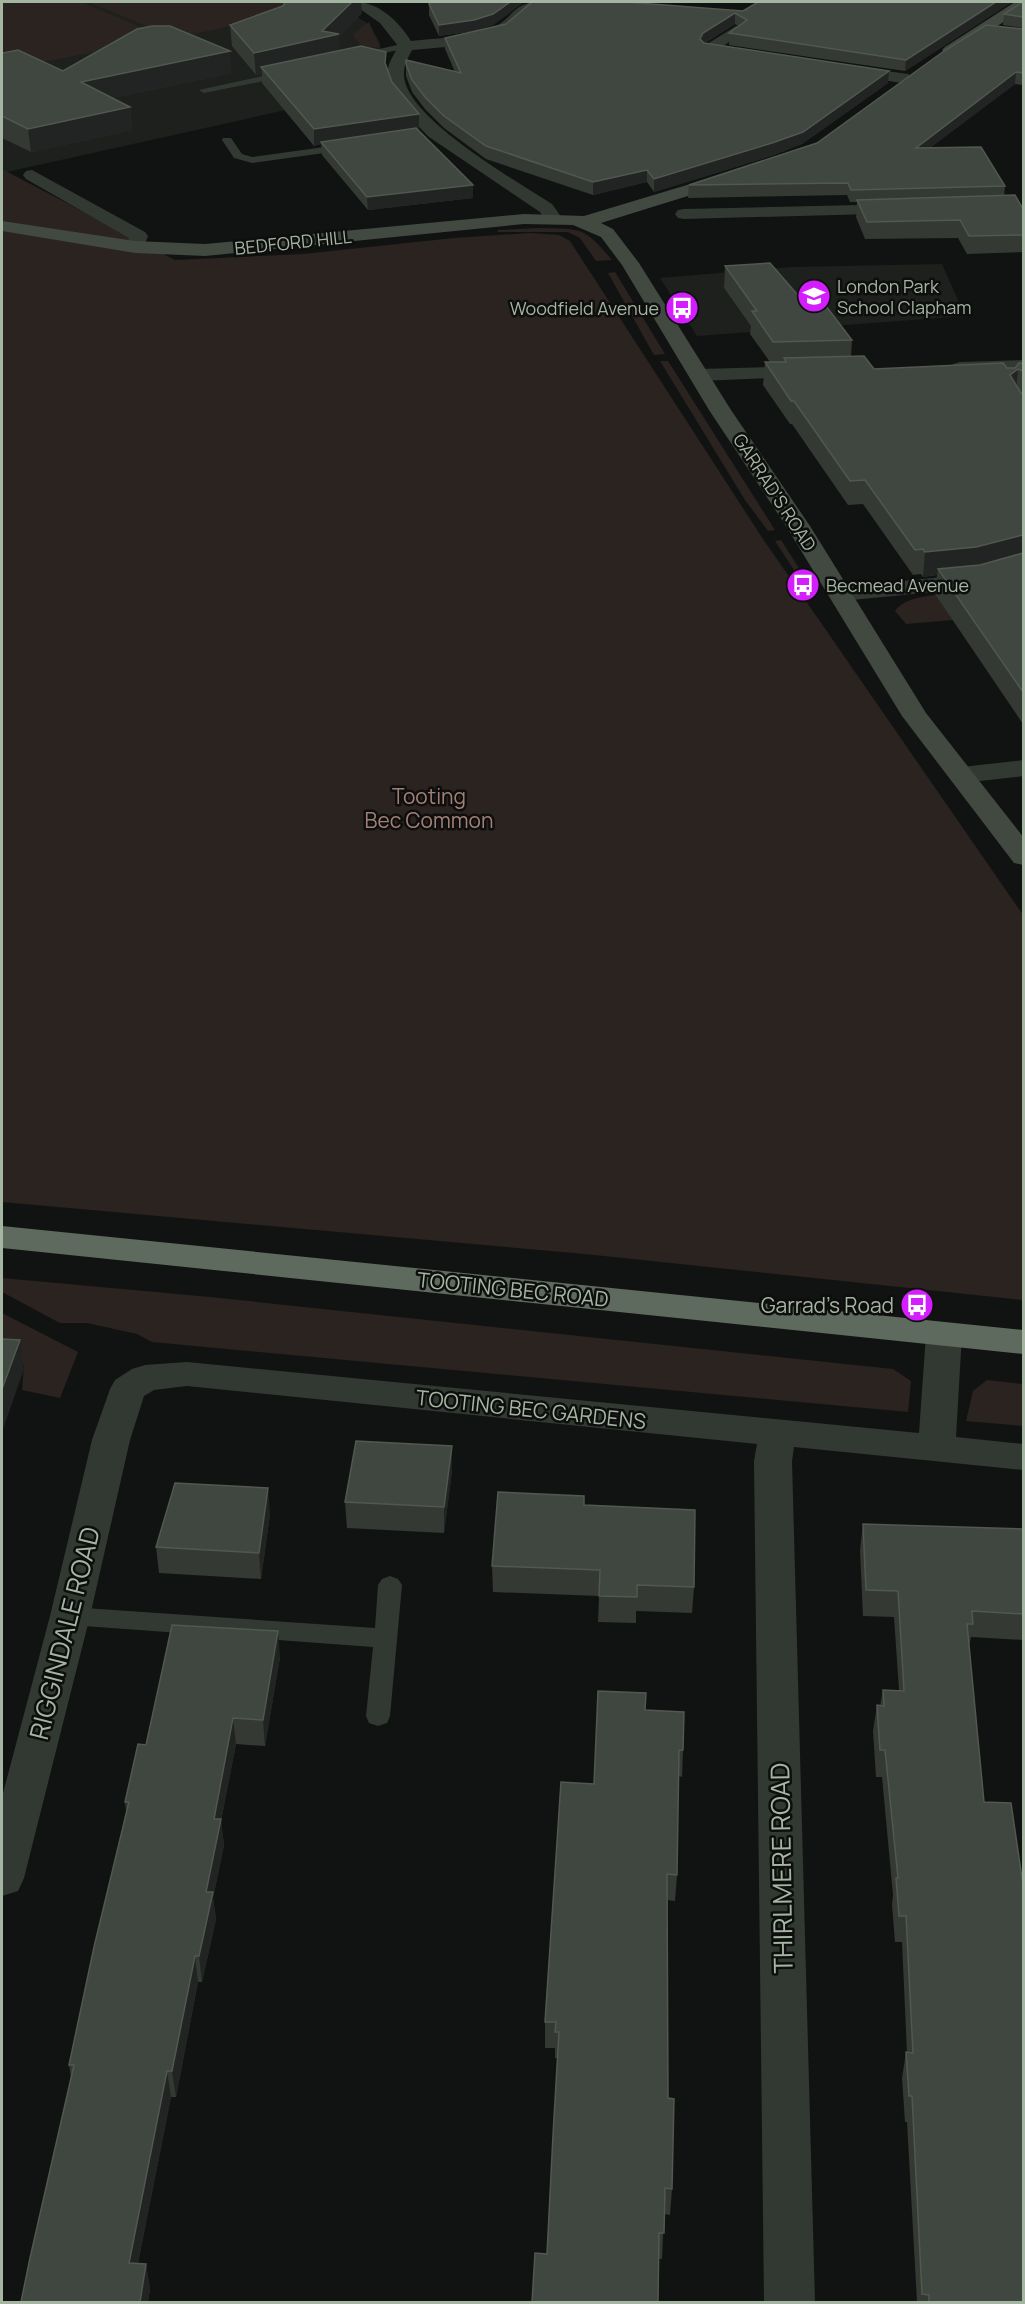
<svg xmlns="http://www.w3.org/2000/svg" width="1025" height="2304" viewBox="0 0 1025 2304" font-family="Manrope,sans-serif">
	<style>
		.built { fill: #1d201d }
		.green { fill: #2b2320 }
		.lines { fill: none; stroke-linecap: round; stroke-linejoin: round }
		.lane { fill: #323932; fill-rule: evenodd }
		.street { fill: #323932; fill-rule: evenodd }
		.secondary { fill: #414940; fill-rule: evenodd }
		.highway { fill: #5f6a5e; fill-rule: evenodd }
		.wall { fill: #343934 }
		.shaded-wall { fill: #212422 }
		.building { fill: #404740; stroke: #50584f; stroke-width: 1.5 }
		.labels { text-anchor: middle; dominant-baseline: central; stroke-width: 5; stroke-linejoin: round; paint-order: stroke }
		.far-street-label { font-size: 18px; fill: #a4b5a1; stroke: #0d0e0d }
		.far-poi-label { font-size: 18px; fill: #a4b5a1; stroke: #0d0e0d; text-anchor: start }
		.park-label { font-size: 21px; fill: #a38076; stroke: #0d0e0d }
		.street-label { font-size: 21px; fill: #a4b5a1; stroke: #0d0e0d }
		.poi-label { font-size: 21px; fill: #a4b5a1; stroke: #0d0e0d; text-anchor: end }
		.near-street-label { font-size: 26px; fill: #a4b5a1; stroke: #0d0e0d }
	</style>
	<rect width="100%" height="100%" fill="#111312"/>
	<!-- built -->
	<g class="built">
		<path d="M2,2H332L369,24L379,41L382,53L376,90L7,172L2,169Z"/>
		<path d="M942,264L965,316L697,336L660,278L792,267Z"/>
	</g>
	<!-- green -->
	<g class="green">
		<path d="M2,2H82L166,38L2,70Z"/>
		<path d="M88,2H332L335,3L176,38Z"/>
		<path d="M369,22L380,47C368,48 358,47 353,34Z"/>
		<path d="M2,169L175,260L303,254L454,238L530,233L559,235L570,241L761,536L1023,915V1300L585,1254L2,1202Z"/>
		<path d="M540,228C583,229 584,227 612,260L596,261L580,238L568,232H498L497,230Z"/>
		<path d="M615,272L665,354L654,355L608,273Z"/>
		<path d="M660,361H668L775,530L768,531L745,500Z"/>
		<path d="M781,540L813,590H807L775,541Z"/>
		<path d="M979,592L1023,614L906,624L895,611C907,592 957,594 979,592Z"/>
		<path d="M2,1278L210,1297L893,1369L911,1381L908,1412L152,1342L137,1334L87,1323H60L2,1292Z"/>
		<path d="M2,1313L78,1352L60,1398L22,1390L24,1365L2,1362Z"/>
		<path d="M987,1380L1023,1384V1426L966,1421L973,1391Z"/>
	</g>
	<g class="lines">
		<!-- lane -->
		<g class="lane">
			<path d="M406,43L409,44V48L358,58L353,55Z"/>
			<path d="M286,71L289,72V76L204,93L199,90Z"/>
			<path d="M223,138H231L242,154L252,157L346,144L351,147L346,150L252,163L234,158L222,140Z"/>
			<path d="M390,1576L398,1579L402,1585L390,1716L387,1723L378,1726L369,1723L366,1716L373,1647L70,1625L62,1622L58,1616L62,1610L70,1607L375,1628L378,1585L382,1579Z"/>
		</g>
		<!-- street -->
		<g class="street">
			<path d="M350,2C376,0 397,19 411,41C437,38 469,38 494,27C515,17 512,2 541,2L505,33L457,46L412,50C408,58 403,67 404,76C407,119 517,181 552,204L562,218L559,222H547L540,212L429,137C413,120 383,95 388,68C390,60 395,53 398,46L380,23Z"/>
			<path d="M736,26L744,31L722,47L751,53L754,56L751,59L746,61L704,52L701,49L704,46Z"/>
			<path d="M844,65L908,74L916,79L908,84L838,73L836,70Z"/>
			<path d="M32,170L145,232L148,236L142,251H128L126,247L129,238L26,179L23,175L26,171Z"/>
			<path d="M902,204L908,205L911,209L908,213L684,219L678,218L675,214L678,210L684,209Z"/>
			<path d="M1024,360V372L960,374L953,372L950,368L953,364L960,362Z"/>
			<path d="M810,366L817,368L820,372L817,376L700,381L693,379L690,375L693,371L700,369Z"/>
			<path d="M1024,560V575L976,588L841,601L832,599L829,594L832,589L841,587L974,574Z"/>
			<path d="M1024,760V776L962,783L952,781L949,775L952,769L962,767Z"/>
			<path d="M944,1322L957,1325L962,1334L956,1437L1024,1444V1470L794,1447L792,1461L815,2302H764L754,1461L757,1444L187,1386L154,1390L144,1396L130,1440L90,1616L24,1878L18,1891L2,1896V1797L50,1616L92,1440L110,1389L115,1380L132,1369L145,1365L187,1362L919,1433L926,1334L931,1325Z"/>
		</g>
		<!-- secondary -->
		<g class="secondary">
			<path d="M1015,2H1024V9L955,53H945L942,50L945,47Z"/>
			<path d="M730,172L736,173L739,177L736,181L601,223L613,229L639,263L731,410L810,526L926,713L1024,838V865L1014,863L902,716L786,526L709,410L622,265L601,237L573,225L524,224L205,256L135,253L2,231V221L135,241L205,244L524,214L584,216Z"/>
		</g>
		<!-- highway -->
		<path class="highway" d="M2,1226L1024,1330V1354L2,1248Z"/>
	</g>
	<!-- wall -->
	<g class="wall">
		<path d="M524,2L493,25L474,31L439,36L429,15V4Z"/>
		<path d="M758,2H1012L905,71L729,45V33L738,26L735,24L705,43L888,83L802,144L771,156L654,192L647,182L593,195L486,159L444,128L425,109L412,92L406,76V60L455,72L445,49V38L506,24L743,11Z"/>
		<path d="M1023,2V28L1003,25L1004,14Z"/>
		<path d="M362,13L339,36V50L386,65L392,82L419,130H418L473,198L368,210L322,155L321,144L314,146L262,83V73L256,75L232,46L230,25Z"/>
		<path d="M1023,29V85L1015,84L931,147L1005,186L1004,196L1023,209V252L967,254L958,238L865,239L856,217L857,202H850L847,195L688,198L689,185L817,143Z"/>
		<path d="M2,53L63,71L232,73L112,98L130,107L132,130L31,152L2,138Z"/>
		<path d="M725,266L809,308L852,340L851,357L874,369L1015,368L1023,363V724L935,594L937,575L923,577L921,574L913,575L863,504L848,505L792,424H790L763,385L765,362H770L750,334L751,326L724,288Z"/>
		<path d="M452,1471L444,1533L347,1528L345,1502Z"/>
		<path d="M584,1505L694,1587L692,1613L636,1611V1623L598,1622L599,1596L493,1592L492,1566Z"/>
		<path d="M270,1514L261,1579L159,1573L156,1547Z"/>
		<path d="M863,1524L1023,1529V1640L971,1637L969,1647L1023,2302H917L907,2122H905L902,2078L906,2052L907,2053L902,1942H895L892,1905L893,1895L882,1777H876L873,1731L877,1705L880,1706L883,1690H899L894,1617L863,1616L860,1550Z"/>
		<path d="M280,1657L265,1746L236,1744L221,1821L224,1845L213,1898L216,1919L202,1982H198L176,2097H171L138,2263L146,2264L150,2289L148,2302H21L71,2077L69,2065L126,1811L125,1802L146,1745Z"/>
		<path d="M645,1710L683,1750L682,1777L678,1776L677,1875L675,1901L667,1900L668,2098L672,2189L670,2215L664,2214L662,2259L547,2254L558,2058H555V2048H545V2022L594,1784Z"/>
	</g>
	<!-- shaded-wall -->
	<g class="shaded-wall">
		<path d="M352,2H361L362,13L339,36L340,56L261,67L262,73L256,75L254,53Z"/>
		<path d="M510,2H529H524L493,25L474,31L439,36V25Z"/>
		<path d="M996,2H1012L905,71L906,60Z"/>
		<path d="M735,13V24L703,44L700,39L703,33Z"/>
		<path d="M230,51L232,73L83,104L81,82Z"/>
		<path d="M889,71L888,83L802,144L771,156L654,192V179Z"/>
		<path d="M1016,72L1015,84L914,160L916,148Z"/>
		<path d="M130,107L132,130L31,152L28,129Z"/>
		<path d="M419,114V130L323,144L321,142V144L314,146V129Z"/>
		<path d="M647,170V182L593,195V182Z"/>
		<path d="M473,185V198L368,210L367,197Z"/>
		<path d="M1018,369L1016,392L1010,375Z"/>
		<path d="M1023,535V559L942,575L938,569L937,575L923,577L925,552Z"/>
		<path d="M20,1340L24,1369L2,1432V1389Z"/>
		<path d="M452,1446V1471L444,1533V1507Z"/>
		<path d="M268,1488L270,1514L261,1579L259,1553Z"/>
		<path d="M278,1631L280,1657L265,1746L263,1720Z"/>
		<path d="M233,1718L236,1744L221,1821L224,1845L213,1898L216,1919L202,1982L199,1956L214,1819Z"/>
		<path d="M195,1956L198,1982L176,2097L172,2071Z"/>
		<path d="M167,2071L171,2097L133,2288L129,2263Z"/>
		<path d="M146,2264L150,2289L148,2302H140Z"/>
	</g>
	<!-- building -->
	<g class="building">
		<path d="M285,2H352L322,31L339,34L254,53L230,25L283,6Z"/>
		<path d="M432,2H510L493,14L474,20L439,25L429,4Z"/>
		<path d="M532,2H626L743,11L758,2H996L906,60L729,33L747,20L735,13L703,33L700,39L704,43L889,71L803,132L772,143L654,179L647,170L593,182L486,146L444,116L425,97L412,80L406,64V60L461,73L445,38L506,24Z"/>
		<path d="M1023,2V17L1004,14Z"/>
		<path d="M986,25L1023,29V73L1016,72L916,148L981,147L1005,186L851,190L848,183L689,185L817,143L944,51Z"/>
		<path d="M152,26H170L230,51L81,82L130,107L28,129L2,116V53L18,50L63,71L137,29Z"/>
		<path d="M361,46L386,52L385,63L392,82L419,114L314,129L261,67Z"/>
		<path d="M416,128L473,185L367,197L321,142Z"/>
		<path d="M1015,195L1023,209V235L969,236L960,220L867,222L857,200Z"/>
		<path d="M770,263L809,308L826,306L852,340L773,342L752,311H757L725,266Z"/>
		<path d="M864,356L874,369L1003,363L1007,368H1015L1019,363H1023V371L1018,369L1010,375L1021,393L1023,394V535L976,547L925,552L923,549L915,550L865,480L850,481L794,401H791L765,362H786L784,358Z"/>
		<path d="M1023,553V692L938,569L980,565Z"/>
		<path d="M2,1339L20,1340L2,1389Z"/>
		<path d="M356,1441L452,1446L444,1507L345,1502Z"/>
		<path d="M175,1483L268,1488L259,1553L156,1547Z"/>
		<path d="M498,1492L584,1496V1505L695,1510L694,1587L637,1585V1597L599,1596L600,1570L492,1566Z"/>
		<path d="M863,1524L1023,1529V1614L972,1611L973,1624H967L984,1802L1011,1803L1023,1885V2302H929V2295L922,2294L912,2096H909L906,2052L913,2053L906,1916H899L896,1878H898L885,1750H880L877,1705L884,1706L883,1690L904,1691L898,1591L866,1590Z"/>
		<path d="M172,1625L278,1631L263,1720L233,1718L214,1819H221L206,1892H213L199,1956H195L172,2071H167L129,2263L146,2264L140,2302H21L30,2258L74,2065H69L94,1947L129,1802H125L138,1744L146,1745Z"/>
		<path d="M598,1691L646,1693L645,1710L684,1712L683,1750H679L677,1875L667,1874L668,2098L674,2099L672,2189L665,2188L664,2233H659L658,2302H532L535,2253L547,2254L553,2135L559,2032H555L556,2022H545L561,1782L594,1784Z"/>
	</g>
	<!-- icons -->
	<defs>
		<g id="school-disc" transform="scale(1.725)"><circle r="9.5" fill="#d51eff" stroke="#0d0e0d"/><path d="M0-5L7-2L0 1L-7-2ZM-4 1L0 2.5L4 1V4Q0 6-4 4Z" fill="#fff"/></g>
		<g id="bus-disc" transform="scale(1.725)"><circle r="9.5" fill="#d51eff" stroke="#0d0e0d"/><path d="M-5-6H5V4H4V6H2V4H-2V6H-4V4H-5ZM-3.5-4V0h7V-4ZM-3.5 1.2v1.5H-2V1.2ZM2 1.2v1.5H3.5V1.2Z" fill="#fff"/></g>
	</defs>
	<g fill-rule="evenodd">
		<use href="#school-disc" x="814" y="296"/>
		<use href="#bus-disc" x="682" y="308"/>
		<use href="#bus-disc" x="803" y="585"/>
		<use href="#bus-disc" x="917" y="1305"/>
	</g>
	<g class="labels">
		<!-- far-street labels -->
		<g class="far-street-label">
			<text transform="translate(293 242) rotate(-6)">BEDFORD HILL</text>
			<text transform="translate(775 492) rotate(57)">GARRAD'S ROAD</text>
		</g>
		<!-- far-poi labels -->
		<g class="far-poi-label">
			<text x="837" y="286">London Park<tspan x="837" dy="21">School Clapham</tspan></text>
			<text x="659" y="308" text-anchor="end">Woodfield Avenue</text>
			<text x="826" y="585">Becmead Avenue</text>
		</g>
		<!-- park labels -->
		<g class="park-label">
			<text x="429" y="796">Tooting<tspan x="429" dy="24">Bec Common</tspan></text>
		</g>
		<!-- street labels -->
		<g class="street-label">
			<text transform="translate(513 1289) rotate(6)">TOOTING BEC ROAD</text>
			<text transform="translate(531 1409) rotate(6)">TOOTING BEC GARDENS</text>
		</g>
		<!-- poi labels -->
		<g class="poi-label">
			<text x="894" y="1305">Garrad's Road</text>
		</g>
		<!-- near-street labels -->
		<g class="near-street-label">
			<text transform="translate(64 1633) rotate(-76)">RIGGINDALE ROAD</text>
			<text transform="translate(781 1868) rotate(-91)">THIRLMERE ROAD</text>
		</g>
	</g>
	<!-- border -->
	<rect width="1025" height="2304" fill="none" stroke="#a4b5a1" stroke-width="6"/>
</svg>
